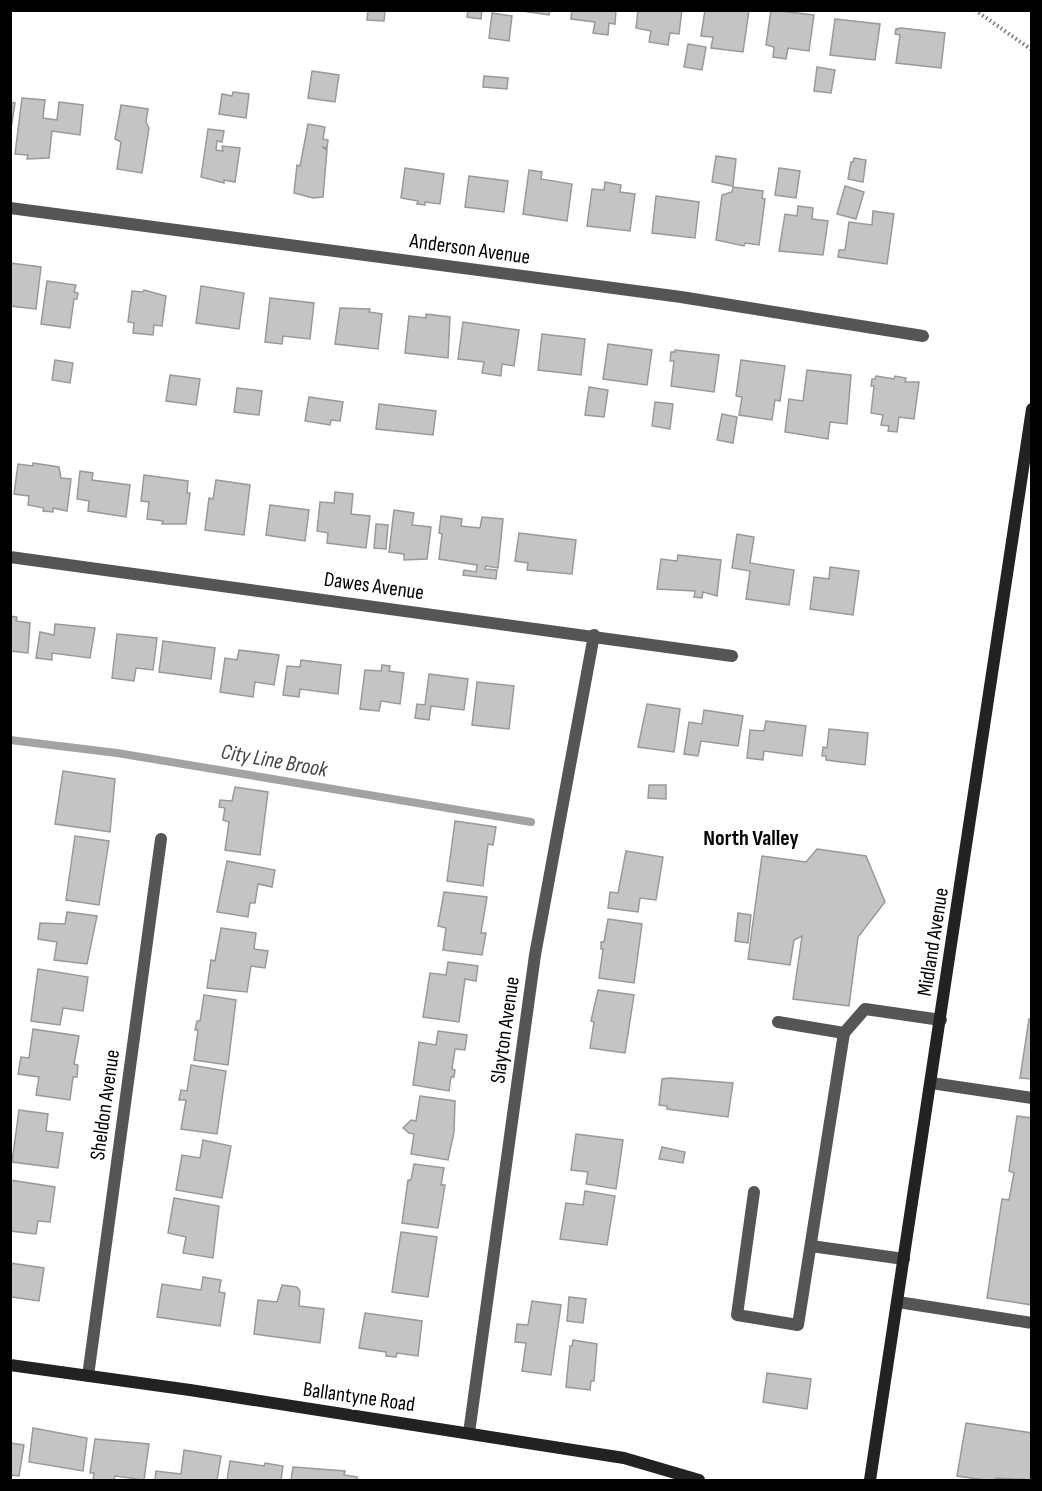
<svg xmlns="http://www.w3.org/2000/svg" width="1042" height="1491" viewBox="0 0 1042 1491" font-family="'Sofia Sans Condensed',sans-serif">
	<style>
		.lines { fill: none; stroke-linecap: round; stroke-linejoin: round }
		.stream { stroke: #a3a3a3; stroke-width: 8 }
		.building { fill: #c4c4c4; stroke: #999; stroke-width: 1.5 }
		.path { stroke: #777; stroke-width: 4; stroke-dasharray: 1.5 3; stroke-linecap: butt }
		.lane { stroke: #555; stroke-width: 12 }
		.street { stroke: #555; stroke-width: 12 }
		.secondary { stroke: #222; stroke-width: 12 }
		.labels { text-anchor: middle; dominant-baseline: central; stroke-width: 6; stroke-linejoin: round; paint-order: stroke }
		.street-label { font-size: 21px; fill: #000; stroke: #fff }
		.water-label { font-size: 22px; font-style: italic; fill: #444; stroke: #fff }
		.neighbourhood-label { font-size: 22px; font-weight: bold; fill: #000; stroke: #fff }
	</style>
	<rect width="100%" height="100%" fill="#fff"/>
	<g class="lines">
		<!-- stream -->
		<path class="stream" d="M10,740L117,753L531,822"/>
	</g>
	<!-- building -->
	<g class="building">
		<path d="M368,10H385L384,21L367,20Z"/>
		<path d="M468,10H482L481,19L467,17Z"/>
		<path d="M515,10H550L549,15Z"/>
		<path d="M572,10H616L615,24L609,23L608,35L593,33L595,22L571,19Z"/>
		<path d="M638,10H682L679,34L670,33L668,45L649,42L651,31L636,28Z"/>
		<path d="M705,10H749L743,52L711,48L713,37L701,36Z"/>
		<path d="M771,10L814,15L809,51L788,48L786,59L773,57L774,47L766,45Z"/>
		<path d="M492,13L512,16L509,41L489,38Z"/>
		<path d="M835,19L880,24L875,60L830,55Z"/>
		<path d="M901,28L945,33L941,68L896,63L900,35L895,34L896,29Z"/>
		<path d="M688,44L706,47L702,70L684,67Z"/>
		<path d="M817,67L835,70L831,93L814,91Z"/>
		<path d="M312,71L339,75L335,102L308,98Z"/>
		<path d="M484,76L508,78L507,89L483,87Z"/>
		<path d="M233,92L249,94L246,118L219,114L222,94L232,96Z"/>
		<path d="M22,98L45,100L43,118L57,120L59,102L83,105L80,135L52,131L49,158L27,159L28,155L15,154Z"/>
		<path d="M10,102L15,103L10,135Z"/>
		<path d="M121,105L148,109L146,122L149,128L142,173L117,169L121,142L115,139Z"/>
		<path d="M308,124L325,127L323,139L328,140L327,148L322,147L327,150L323,197L313,198L294,193L297,165L300,166Z"/>
		<path d="M208,129L224,131L222,142L217,141L216,150L223,151L222,146L240,148L235,182L224,180V183L201,177Z"/>
		<path d="M716,156L736,159L733,186L712,182Z"/>
		<path d="M854,158L866,160L863,182L848,179L851,162H853Z"/>
		<path d="M405,168L444,174L440,204L425,202V205L417,204L418,201L401,198Z"/>
		<path d="M779,168L800,171L796,198L775,195Z"/>
		<path d="M529,170L542,172L541,179L572,184L567,221L523,214Z"/>
		<path d="M469,176L508,181L504,212L465,207Z"/>
		<path d="M605,182L621,185L620,192L635,194L630,231L587,226L592,189L604,190Z"/>
		<path d="M845,186L864,192L856,219L837,214Z"/>
		<path d="M733,187L763,191L762,198L765,199L759,245L745,243L744,246L716,240L722,195L732,192Z"/>
		<path d="M656,196L699,202L695,238L652,233Z"/>
		<path d="M798,206L813,208L812,219L828,221L823,255L779,251L785,214L797,216Z"/>
		<path d="M873,211L894,214L887,264L838,257L839,250H845L849,222L872,225Z"/>
		<path d="M10,263L41,267L36,309L10,306Z"/>
		<path d="M47,281L76,285L74,292L78,293L77,299H74L70,328L41,324Z"/>
		<path d="M201,286L244,293L239,329L196,323Z"/>
		<path d="M144,290L166,296L162,326L154,325L153,335L133,333L134,323L128,322L132,291L143,292Z"/>
		<path d="M270,298L314,303L310,339L283,336L282,344L265,342Z"/>
		<path d="M340,308L370,309L369,312L382,314L378,349L335,344Z"/>
		<path d="M426,314L450,317L448,358L405,353L409,316L426,318Z"/>
		<path d="M463,322L519,330L514,366L502,364L501,376L482,373L484,362L458,359Z"/>
		<path d="M542,334L585,339L581,375L538,370Z"/>
		<path d="M608,344L652,350L647,385L603,379Z"/>
		<path d="M675,350L719,355L714,392L671,386L674,361H670L671,352H675Z"/>
		<path d="M55,360L73,363L70,383L52,380Z"/>
		<path d="M741,360L785,366L780,401L775,400L772,420L739,415L742,397L736,396Z"/>
		<path d="M807,370L851,375L847,424L830,422L828,439L785,432L789,399L803,401Z"/>
		<path d="M170,375L200,379L196,405L166,401Z"/>
		<path d="M876,376L894,379L895,376L906,378L905,382H919L914,419L899,417L897,432L888,431L889,426L881,425L883,415L871,413L874,386H871L872,379H875Z"/>
		<path d="M589,387L608,390L604,417L585,415Z"/>
		<path d="M237,388L262,391L259,415L234,412Z"/>
		<path d="M309,397L343,402L340,421L331,420L330,425L305,421Z"/>
		<path d="M655,402L673,404L670,429L652,426Z"/>
		<path d="M379,404L436,411L433,435L376,429Z"/>
		<path d="M722,414L737,417L733,443L717,440Z"/>
		<path d="M33,463L59,467L61,478L71,479L67,511L53,508V512L43,511L44,508L28,505L29,496L14,494L18,464L33,466Z"/>
		<path d="M80,471L93,473L92,480L130,485L126,517L88,511L89,501L77,499Z"/>
		<path d="M144,475L188,481L187,493H190L186,524H162L163,521L147,519L149,502L141,501Z"/>
		<path d="M216,480L250,485L244,535L205,530L209,498L213,499Z"/>
		<path d="M335,492L353,494L351,514L370,516L366,548L327,543L328,533L317,531L320,502L334,503Z"/>
		<path d="M270,505L309,510L305,541L266,535Z"/>
		<path d="M394,510L414,513L412,525L431,527L427,559L404,560V554L389,552Z"/>
		<path d="M441,516L462,519L461,526L480,528L482,517L503,519L498,568L486,566L485,569L497,570L496,579L463,575L464,570L476,572L477,565L439,559L442,534L439,533Z"/>
		<path d="M376,524L388,525L386,549L374,548Z"/>
		<path d="M519,533L576,540L572,574L527,570L528,563L515,561Z"/>
		<path d="M737,534L754,537L750,563L794,570L789,605L746,599L750,571L732,568Z"/>
		<path d="M678,555L721,560L717,596L703,592L702,598L694,597L695,591L657,589L661,559L677,561Z"/>
		<path d="M830,567L859,571L853,615L810,609L814,577L829,579Z"/>
		<path d="M10,616L17,617L16,621L30,623L28,653L10,651Z"/>
		<path d="M55,624L95,628L90,658L52,653V660L36,658L40,632L54,635Z"/>
		<path d="M117,634L157,638L153,670L136,668L134,681L112,678Z"/>
		<path d="M163,641L215,648L211,679L159,672Z"/>
		<path d="M239,650L279,655L274,685L255,682L253,697L220,692L225,658L237,660Z"/>
		<path d="M301,660L341,665L338,694L300,689L299,697L283,695L287,666L300,667Z"/>
		<path d="M382,665L390,666L389,671L404,673L400,704L381,701L379,711L360,709L365,670L381,671Z"/>
		<path d="M429,674L468,679L464,710L431,706L429,720L415,718L417,704L425,705Z"/>
		<path d="M477,682L514,686L509,729L472,725Z"/>
		<path d="M647,704L680,709L674,752L638,747Z"/>
		<path d="M704,710L743,716L738,746L701,741L698,756L684,754L689,722L702,724Z"/>
		<path d="M766,721L806,726L802,756L764,751L763,760L747,758L750,730L764,731Z"/>
		<path d="M829,729L868,733L865,765L826,760V756H822L823,747L827,748Z"/>
		<path d="M63,771L115,779L110,832L55,824Z"/>
		<path d="M649,785H666V799L648,798Z"/>
		<path d="M235,787L268,792L260,855L225,850L229,822L223,820L225,808L219,807L220,800L232,801Z"/>
		<path d="M455,821L496,827L493,845L488,844L483,886L447,881Z"/>
		<path d="M75,836L109,841L99,905L66,900Z"/>
		<path d="M817,849L866,856L885,902L858,937L849,1006L793,999L802,936L794,940L790,965L748,959L762,856L806,862Z"/>
		<path d="M626,851L663,857L656,900L640,898L638,912L608,908L610,892L618,893Z"/>
		<path d="M227,861L275,870L272,887L258,884L255,903H250L248,917L217,912Z"/>
		<path d="M444,892L487,897L481,933H486L482,955L443,950L446,928L438,926Z"/>
		<path d="M67,912L97,916L87,964L54,960L57,942L38,939L40,923L65,924Z"/>
		<path d="M738,913L751,915L748,943L735,941Z"/>
		<path d="M608,919L642,924L634,983L599,978L603,949H601V942H604Z"/>
		<path d="M221,928L256,933L254,949L268,951L265,968L251,966L247,992L207,988L211,960L215,961Z"/>
		<path d="M448,962L478,966L476,981L465,979L459,1022L423,1017L430,973L446,975Z"/>
		<path d="M38,969L88,977L83,1011L63,1008L60,1025L31,1021Z"/>
		<path d="M598,990L634,995L625,1053L590,1048L594,1022L591,1021Z"/>
		<path d="M204,995L236,1000L228,1065L194,1060L198,1030H195L197,1021H200Z"/>
		<path d="M1029,1019H1032V1079L1020,1078Z"/>
		<path d="M33,1029L79,1036L74,1064L78,1065L77,1077H73L70,1100L36,1095L39,1077L18,1074L21,1057L29,1058Z"/>
		<path d="M438,1031L467,1035L465,1050L455,1049L452,1069L455,1070L454,1077H451L449,1091L413,1085L419,1042L436,1045Z"/>
		<path d="M191,1065L226,1071L217,1134L181,1129L186,1100H179L181,1090L187,1091Z"/>
		<path d="M670,1078L733,1083L728,1117L667,1109V1106L659,1105L662,1079Z"/>
		<path d="M420,1096L455,1101L454,1132L448,1160L411,1154L414,1134L409,1133L403,1128L411,1120L416,1121Z"/>
		<path d="M19,1110L48,1114L46,1131L63,1133L58,1168L12,1162Z"/>
		<path d="M1017,1116L1032,1118V1305L987,1298L1002,1199L1009,1200L1014,1173L1009,1171Z"/>
		<path d="M576,1134L623,1140L616,1189L586,1184L588,1172L571,1170Z"/>
		<path d="M203,1140L231,1146L222,1198L176,1190L182,1155L200,1158Z"/>
		<path d="M662,1147L685,1152L683,1163L659,1159Z"/>
		<path d="M414,1164L444,1168L441,1185H445L438,1228L402,1223L408,1180H411Z"/>
		<path d="M10,1180L55,1187L50,1222L38,1221L36,1234L10,1231Z"/>
		<path d="M585,1191L615,1196L607,1245L560,1239L566,1203L583,1205Z"/>
		<path d="M174,1198L219,1206L213,1258L183,1253L186,1237L168,1233Z"/>
		<path d="M401,1232L437,1237L428,1297L392,1292Z"/>
		<path d="M10,1263L44,1268L39,1301L12,1297L10,1301Z"/>
		<path d="M203,1277L221,1280L219,1292L225,1293L220,1326L157,1317L162,1284L201,1290Z"/>
		<path d="M282,1285L297,1287L300,1291L299,1306L324,1309L320,1343L254,1334L258,1300L277,1302Z"/>
		<path d="M569,1297L586,1299L583,1323L567,1321Z"/>
		<path d="M532,1301L561,1305L551,1375L522,1371L526,1343L515,1342L517,1324L528,1325Z"/>
		<path d="M365,1313L422,1321L418,1356L397,1353L396,1357L386,1356V1352L359,1348Z"/>
		<path d="M573,1340L597,1344L594,1381H591L590,1390L566,1387L570,1346H572Z"/>
		<path d="M767,1373L811,1379L807,1409L763,1402Z"/>
		<path d="M966,1423L1032,1433V1480L996,1478L995,1480H985L957,1476Z"/>
		<path d="M33,1428L87,1438L83,1471L29,1462Z"/>
		<path d="M95,1439L149,1444L144,1480L115,1476L114,1480H93L94,1473H90Z"/>
		<path d="M10,1443L24,1445L19,1476L10,1475Z"/>
		<path d="M184,1450L221,1456L217,1480H155L156,1471L181,1474Z"/>
		<path d="M230,1461L264,1466L265,1463L283,1466L281,1480H227Z"/>
		<path d="M293,1467L345,1471L344,1475L357,1477V1480H291Z"/>
	</g>
	<g class="lines">
		<!-- path -->
		<path class="path" d="M975,10L1032,50"/>
		<!-- lane -->
		<g class="lane">
			<path d="M778,1022L844,1033L865,1009L941,1020"/>
			<path d="M931,1083L1032,1098"/>
			<path d="M754,1192L737,1315L798,1325L844,1033"/>
			<path d="M811,1246L904,1259"/>
			<path d="M898,1302L1032,1323"/>
		</g>
		<!-- street -->
		<g class="street">
			<path d="M10,208L681,297L923,336"/>
			<path d="M10,557L732,656"/>
			<path d="M88,1376L161,839"/>
			<path d="M469,1433L535,955L594,635"/>
		</g>
		<!-- secondary -->
		<g class="secondary">
			<path d="M10,1365L190,1390L624,1458L699,1480"/>
			<path d="M870,1480L1032,409"/>
		</g>
	</g>
	<g class="labels">
		<!-- street labels -->
		<g class="street-label">
			<text transform="translate(470 249) rotate(8)">Anderson Avenue</text>
			<text transform="translate(374 586) rotate(8)">Dawes Avenue</text>
			<text transform="translate(933 942) rotate(-81)">Midland Avenue</text>
			<text transform="translate(505 1030) rotate(-82)">Slayton Avenue</text>
			<text transform="translate(105 1105) rotate(-82)">Sheldon Avenue</text>
			<text transform="translate(359 1397) rotate(8)">Ballantyne Road</text>
		</g>
		<!-- water labels -->
		<g class="water-label">
			<text transform="translate(274 761) rotate(10)">City Line Brook</text>
		</g>
		<!-- neighbourhood labels -->
		<g class="neighbourhood-label">
			<text x="751" y="838">North Valley</text>
		</g>
	</g>
	<!-- border -->
	<rect width="1042" height="1491" fill="none" stroke="#000000" stroke-width="24"/>
</svg>
